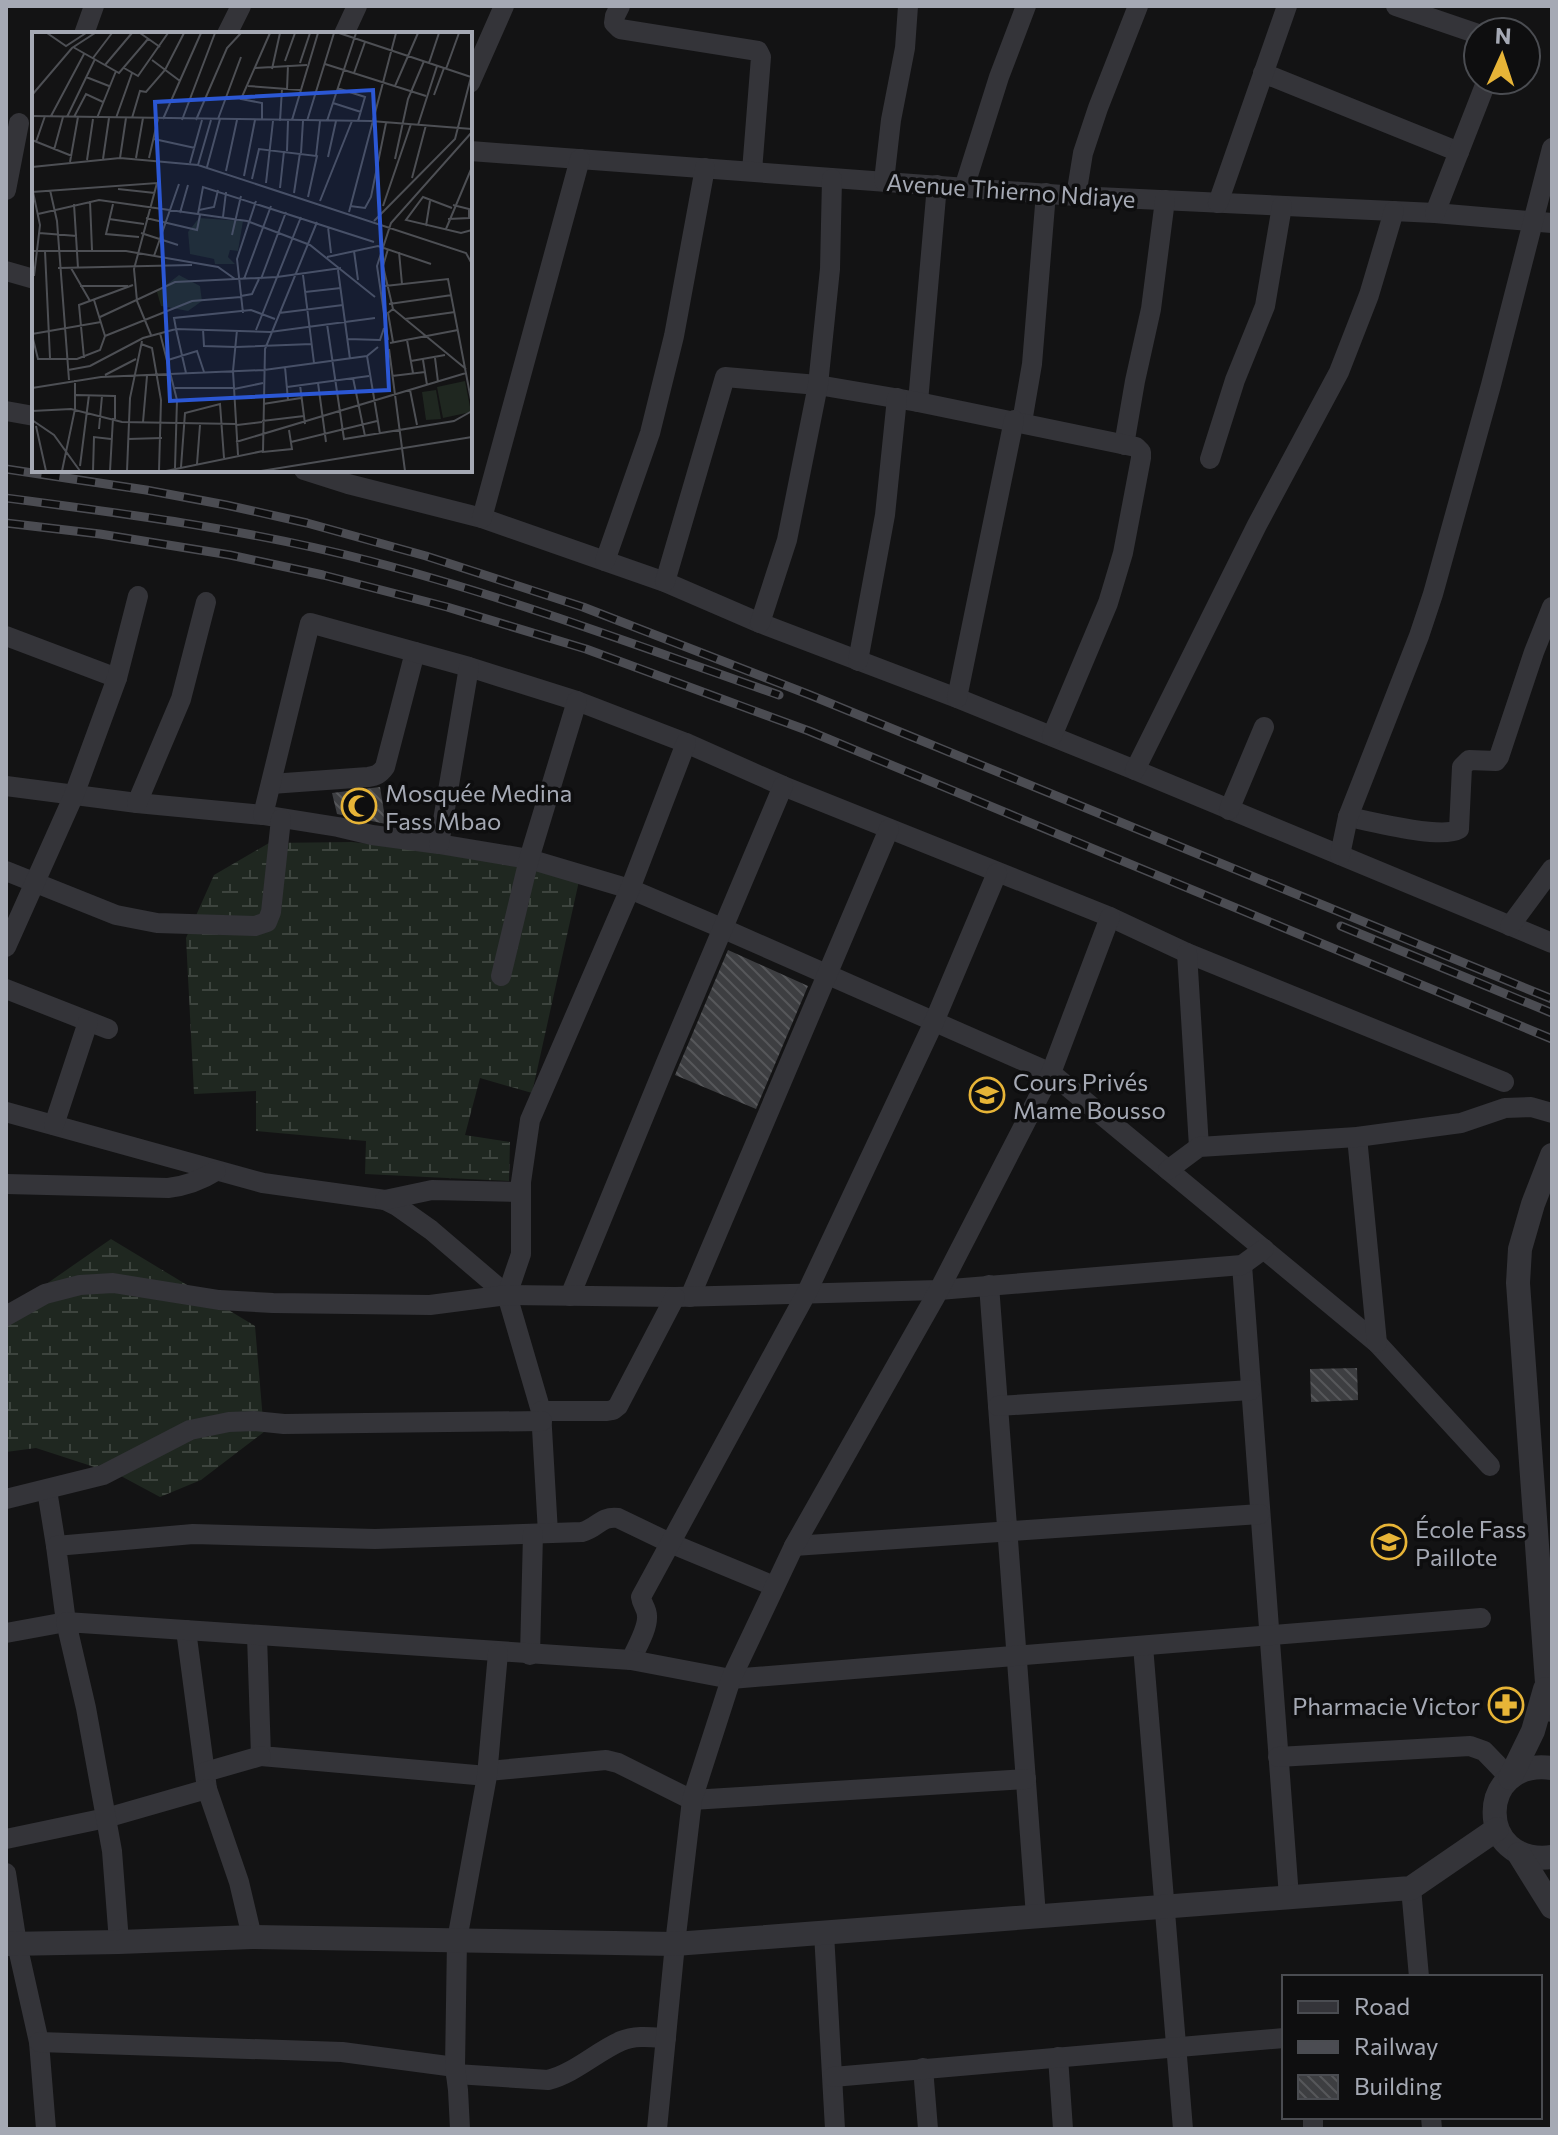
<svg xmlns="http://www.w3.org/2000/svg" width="1558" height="2135" viewBox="0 0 1558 2135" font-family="Commissioner,sans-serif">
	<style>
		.wetland { fill: url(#wetland-marsh) }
		.building { fill: url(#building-back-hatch) }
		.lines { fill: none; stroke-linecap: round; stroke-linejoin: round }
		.minor { stroke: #343439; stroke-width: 20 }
		.tertiary { stroke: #343439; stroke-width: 24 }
		.rail-casing { stroke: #4b4c52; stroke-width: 9 }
		.rail { stroke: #0e0e0f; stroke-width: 6; stroke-dasharray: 18; stroke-linecap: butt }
		.labels { text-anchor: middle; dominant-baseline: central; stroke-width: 7; stroke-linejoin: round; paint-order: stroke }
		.street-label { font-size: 24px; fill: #a5a9b4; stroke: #0e0e0f }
		.poi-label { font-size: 24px; fill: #a5a9b4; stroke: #0e0e0f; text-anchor: start }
		.inset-road { fill: none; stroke: #4d4f54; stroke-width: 2 }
		.view { fill: #2b57d4; fill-opacity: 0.15; stroke: #2b57d4; stroke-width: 4 }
		.inset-edge { fill: none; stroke: #a5a9b4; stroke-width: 4 }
	</style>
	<defs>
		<pattern id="wetland-marsh" width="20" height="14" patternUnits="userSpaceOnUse" patternTransform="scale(2)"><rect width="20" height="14" fill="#1f2720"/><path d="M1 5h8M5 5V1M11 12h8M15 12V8" fill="none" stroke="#3d443e"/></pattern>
		<pattern id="building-back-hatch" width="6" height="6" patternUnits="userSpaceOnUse" patternTransform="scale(2)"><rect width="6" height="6" fill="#3d3e41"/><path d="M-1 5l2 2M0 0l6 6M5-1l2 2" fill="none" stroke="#56575a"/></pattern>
	</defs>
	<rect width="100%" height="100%" fill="#131314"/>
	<!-- wetland -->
	<g class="wetland">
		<path d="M352,842L495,857L579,881L532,1093L480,1078L465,1135L510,1142L509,1181L365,1174L366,1141L256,1131V1091L194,1094L186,938L214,875L269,843Z"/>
		<path d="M111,1239L255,1326L264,1432L201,1480L160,1497L119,1475L36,1448L6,1452V1312Z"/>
	</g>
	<!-- building -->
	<g class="building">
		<path d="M380,787L386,824L337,814L332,793Z"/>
		<path d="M728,950L808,986L756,1109L675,1075Z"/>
		<path d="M1357,1368L1358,1400L1311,1402L1310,1369Z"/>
	</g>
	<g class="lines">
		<!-- minor -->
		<g class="minor">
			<path d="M620,6L615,16L614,23L620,29L758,51L761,57L752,171"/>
			<path d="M1396,6L1478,34"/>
			<path d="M84,34L94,6"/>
			<path d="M227,34L241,6"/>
			<path d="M344,34L357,6"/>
			<path d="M1263,73L1459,152"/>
			<path d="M470,83L504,6"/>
			<path d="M470,151L1076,196L1435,213L1552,223"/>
			<path d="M884,181L891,120L905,48L908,6"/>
			<path d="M964,188L999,77L1026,6"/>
			<path d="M6,190L19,123"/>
			<path d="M1076,196L1083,153L1098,108L1138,6"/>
			<path d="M1218,203L1287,6"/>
			<path d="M1435,213L1487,80"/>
			<path d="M6,271L34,279"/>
			<path d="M918,402L937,185"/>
			<path d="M6,411L34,416"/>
			<path d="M1022,422L1032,364L1046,193"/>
			<path d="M1124,445L1135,381L1151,309L1165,200"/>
			<path d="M1210,459L1235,380L1265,306L1282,206"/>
			<path d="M304,470L348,484L482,518L665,582L760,623L957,698L1135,770L1552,943"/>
			<path d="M482,518L580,159"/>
			<path d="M605,561L650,433L674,336L705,168"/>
			<path d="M665,582L725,377L818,385L918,402L1136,447L1141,452V458L1123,553L1108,603L1052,736"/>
			<path d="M760,623L787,540L818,385L830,269L832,179"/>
			<path d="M6,636L117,678"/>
			<path d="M858,661L885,515L897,398"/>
			<path d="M957,698L1014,420"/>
			<path d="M1135,770L1257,525L1339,372L1369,295L1394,211"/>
			<path d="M271,784L368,777C376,776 380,774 385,767L415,652"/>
			<path d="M6,786L137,803L263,815L338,827L372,835L439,844L529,859L630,889L724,929L1051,1073L1377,1343L1490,1466"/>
			<path d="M137,803L181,699L206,602"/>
			<path d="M1229,810L1264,727"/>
			<path d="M263,815L310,623L469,667L577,701L686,743L783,786L1110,917L1187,953L1504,1082"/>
			<path d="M1348,817C1371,821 1441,840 1459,829L1462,767L1469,760L1496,761L1499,757L1534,652L1552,607"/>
			<path d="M439,844L469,667"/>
			<path d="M1340,855L1348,817L1419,636L1433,594L1491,385L1552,148"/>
			<path d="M6,871L116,915L157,923L255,926L267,922L271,912L281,819"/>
			<path d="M1510,926L1552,869"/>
			<path d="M6,947L74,795L117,678L138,596"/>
			<path d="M1187,953L1199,1147"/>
			<path d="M501,976L529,859L577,701"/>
			<path d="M6,989L108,1029"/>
			<path d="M6,1112L263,1183L385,1200L397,1206L431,1230L507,1295L541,1411L548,1533"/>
			<path d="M54,1125L88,1022"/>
			<path d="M1357,1137L1377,1343"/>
			<path d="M1168,1170L1199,1147L1357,1137L1461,1123L1505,1108L1531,1107L1552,1113"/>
			<path d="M6,1184L168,1188C186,1186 200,1181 216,1171"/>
			<path d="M385,1200L432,1190L521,1192"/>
			<path d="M1242,1265L1289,1897"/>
			<path d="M989,1285L1036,1916"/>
			<path d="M507,1295L521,1254V1182L530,1120L630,889L686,743"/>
			<path d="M570,1296L665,1065L783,786"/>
			<path d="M690,1297L889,829"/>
			<path d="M6,1316L45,1294L80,1285L113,1283L219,1300L273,1303L430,1305L507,1295L675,1297L939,1290L1242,1265L1264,1249"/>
			<path d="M998,1406L1251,1390"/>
			<path d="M541,1411H607L613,1410L618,1406L675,1297"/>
			<path d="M47,1490L56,1546"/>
			<path d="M6,1499L103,1475L190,1430L229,1422L254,1421L284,1424L542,1421"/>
			<path d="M794,1546L1260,1514"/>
			<path d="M186,1630L207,1789"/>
			<path d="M6,1633L66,1622L56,1546L193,1534L375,1539L582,1532C598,1528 600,1516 618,1518L670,1543L774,1586"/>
			<path d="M257,1636L261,1756L487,1776"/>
			<path d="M1143,1646L1183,2129"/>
			<path d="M530,1655L533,1534"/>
			<path d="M631,1660C636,1648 648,1629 647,1616C647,1608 642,1605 641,1597L806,1294L934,1022L997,873"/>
			<path d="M1278,1757L1470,1746L1484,1751L1510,1778"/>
			<path d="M488,1771L606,1760L618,1763L692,1800L1026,1779"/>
			<path d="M205,1772L261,1756"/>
			<path d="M6,1839L106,1818L207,1789L239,1882L252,1937"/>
			<path d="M6,1873L17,1944L39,2042L46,2129"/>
			<path d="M1411,1888L1419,1977"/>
			<path d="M824,1933L835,2129"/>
			<path d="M119,1942L112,1851L86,1708L66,1622L631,1660L731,1679L1481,1618"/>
			<path d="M39,2042L342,2052L455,2067"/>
			<path d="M1058,2057L1063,2129"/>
			<path d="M923,2068L928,2129"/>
			<path d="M456,2074L548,2080C575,2073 596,2052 621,2041C635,2035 651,2037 666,2038"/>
			<path d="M833,2077L1284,2038"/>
			<path d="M1313,2117V2129"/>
			<path d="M1431,2117L1432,2129"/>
			<path d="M460,2129L458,2090L455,2067L457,1940L487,1776L498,1653"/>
			<path d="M657,2129L675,1944L692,1800L731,1679L794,1546L939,1290L1051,1073L1110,917"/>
		</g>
		<!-- tertiary -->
		<g class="tertiary">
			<path d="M1552,1155L1533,1204L1520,1249L1518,1283L1547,1683L1552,1710"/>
			<path d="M1552,1768C1476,1757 1475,1867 1552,1857"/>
			<path d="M1510,1778L1533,1731L1545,1689"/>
			<path d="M1519,1854L1552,1907"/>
			<path d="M6,1944L119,1942L252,1937L675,1944L1411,1888L1497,1829"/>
		</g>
		<!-- rail casing -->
		<g class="rail-casing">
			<g id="rail">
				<path d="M6,469L146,490L226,505L307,523L426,556L583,607L810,695L1552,999"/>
				<path d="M6,498C128,514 251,530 370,561C509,597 644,648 779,695"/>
				<path d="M6,523L100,534L230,555L323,575L447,607L586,649L809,731L1552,1039"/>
				<path d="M1341,926L1552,1013"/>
			</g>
		</g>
		<!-- rail -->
		<use href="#rail" class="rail"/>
	</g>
	<!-- icons -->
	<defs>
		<g id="mosque-ring" transform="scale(1.8)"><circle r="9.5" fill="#0e0e0f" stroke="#e7b437" stroke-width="1.5"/><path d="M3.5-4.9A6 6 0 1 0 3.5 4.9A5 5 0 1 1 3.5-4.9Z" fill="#e7b437"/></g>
		<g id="school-ring" transform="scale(1.8)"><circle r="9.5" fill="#0e0e0f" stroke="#e7b437" stroke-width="1.5"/><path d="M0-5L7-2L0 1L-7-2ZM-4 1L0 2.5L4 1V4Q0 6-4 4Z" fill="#e7b437"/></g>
		<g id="pharmacy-ring" transform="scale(1.8)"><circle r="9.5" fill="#0e0e0f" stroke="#e7b437" stroke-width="1.5"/><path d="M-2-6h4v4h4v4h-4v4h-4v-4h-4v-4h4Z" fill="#e7b437"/></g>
	</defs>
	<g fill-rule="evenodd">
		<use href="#mosque-ring" x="359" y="806"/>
		<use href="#school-ring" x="987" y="1095"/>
		<use href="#school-ring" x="1389" y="1542"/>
		<use href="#pharmacy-ring" x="1506" y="1705"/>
	</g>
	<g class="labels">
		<!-- street labels -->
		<g class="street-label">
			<text transform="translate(1011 190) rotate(4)">Avenue Thierno Ndiaye</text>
		</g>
		<!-- poi labels -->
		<g class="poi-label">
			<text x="385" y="792">Mosquée Medina<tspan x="385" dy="28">Fass Mbao</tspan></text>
			<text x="1013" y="1081">Cours Privés<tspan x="1013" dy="28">Mame Bousso</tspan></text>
			<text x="1415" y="1528">École Fass<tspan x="1415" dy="28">Paillote</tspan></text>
			<text x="1480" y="1705" text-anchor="end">Pharmacie Victor</text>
		</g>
	</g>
	<!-- overview -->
	<g transform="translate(32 32)">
		<rect width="440" height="440" fill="#131314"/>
		<path d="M167,186L211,189L206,219L198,218L196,225L203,232H183L182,227L158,222L156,200ZM147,243L168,254L170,269L156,279L129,274L125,260Z" fill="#1f2720"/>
		<path d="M433,349L439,380L411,386L405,355ZM404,358L409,387L394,388L390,360Z" fill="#1f2720"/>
		<path class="inset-road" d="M15,1L34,14L54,1M108,1L128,15M307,1L439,45M41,15L87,41L116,7M61,26L80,1M120,28L148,49M253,29L263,1M268,31L278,1M397,31L407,1M293,32L394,64M73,33L100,1M92,36L106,44L136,1M223,36L275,33M240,37L248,1M414,37L427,1M322,41L333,10M54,45L77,54M216,54L268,58M363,54L386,1M305,56L333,65L326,89M255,58L256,33M0,63L40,16L63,1M402,63L412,36M301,71L329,80M0,84L339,89L440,97M19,84L52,22M35,85L63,27M42,85L54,62L71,70M65,86L84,39M84,86L100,41M100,86L108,59L114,60L133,38L152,1M131,87L169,1M186,87L209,25M150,88L183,1M164,88L195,16L209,1M230,88V71L209,67L238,1M260,88L286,1M248,89L250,57M275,89L302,1M295,89L324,1M386,93L405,34M122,107L163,116M0,108L40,124M4,110L13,84M22,118L31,85M255,119L256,89M269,121L271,89M284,124L288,89M296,125L304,89M88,126L94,86M104,126L111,86M117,126L126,87M71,127L77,86M363,127L376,67L392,29M55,128L61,87M38,130L46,85M158,131L170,88M166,133L179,88M0,135L88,126L166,133L434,221L440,232M175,135L188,87M194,139L205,88M212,144L223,88M380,146L394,93M220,147L227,117L285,124L276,165M234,151L241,89M248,156L252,119M86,157L123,161M18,158L25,189L37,348M0,160L125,151L102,237L105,269L119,303M1,160L8,193L2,244M262,161L268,121M58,169L60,218M288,169L320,89M42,172L46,236M81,172L74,202L107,205M318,174L333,176L339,165L354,91M351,174L379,92M420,176L391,165L374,188L429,201L440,198M167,178L182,175L186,158M317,180L364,1M148,181L156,153M6,182L67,168L215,189L278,213L343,265M166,182L171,155L342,210M191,185L194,160M114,186L165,198L168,183M77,187L112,192M416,187L437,186V177L421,173M342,189L423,107L439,45M394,194L398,169M296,195L299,221M414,197L440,135M7,201L45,204M109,201L146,213M200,203L209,164M356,217L351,234L361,277L434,337M0,219H94L186,235L203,247M13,219L18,326M322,219L326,248M367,220L370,252M122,224L147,152M295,225L346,214L399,232M26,236L160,233M39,236L58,269M306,238L318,327M271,243L282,331M212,247L239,174M229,247L254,180M48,254H96M353,254L416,247L440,373M273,260L309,256M209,264L220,262L227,247M357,272L420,263M361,277L356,281L361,310M211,281L205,227L224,169M247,281L311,273M68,285L143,250L245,245L309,236M373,287L423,280M295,292L312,407L422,389L440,379M171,297L172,314L204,315M205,298L201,339L206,423M224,298L269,185M128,301L145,368L143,436M0,302L69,290M0,303L6,327H45L68,318L73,304L62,268M73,304L160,269L209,265M315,307L348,308L352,296M356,308L345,234L359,191L440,100M375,308L381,341M358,311L426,298M109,312L120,316L129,368L127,439M204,315L280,312M357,317L373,439M335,324L348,402M52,326L47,273L101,253M403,326L406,350M136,328L165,319L172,340M391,328L395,353M379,329L413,323M253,335L256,368M36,338L58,334L111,306L144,297L142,286L219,278L243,287M154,341L144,297L238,300L343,286M73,343L104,327M360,344L393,340M321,346L333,404M286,351L294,410M268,353L273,392M255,355L337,344M0,356L69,345L232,338L335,324L346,315M143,356H202M202,357L231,351M378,358L385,393M44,363L83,364V387M231,372L269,366M0,379L39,377L90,390L205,392M0,388L22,403L48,439M230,389L272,384M111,390L115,344M205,393L230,390M4,394L14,439M67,397L70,364M257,398L260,417L231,420L233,317L285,190M96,407L130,406M204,410L434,341M259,410L345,389M165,432L168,393M48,434L57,363M149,435L153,381L188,372L192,426M30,439L43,377V348M61,439L62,405L79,407M78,439L81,386M95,439L98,366L110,309M134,439L231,419M229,439L440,405"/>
		<path class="view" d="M341,58L357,358L138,369L123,70Z"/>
		<rect width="440" height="440" class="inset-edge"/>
	</g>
	<!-- border -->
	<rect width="1558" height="2135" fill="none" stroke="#a5a9b4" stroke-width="16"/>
	<!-- legend -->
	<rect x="1282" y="1975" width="260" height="144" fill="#0e0e0f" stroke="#4a4c51" stroke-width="2"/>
	<rect x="1298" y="2001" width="40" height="12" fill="#343439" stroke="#4a4c51" stroke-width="2"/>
	<text x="1354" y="2015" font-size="24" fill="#a5a9b4">Road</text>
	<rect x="1298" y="2041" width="40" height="12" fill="#4b4c52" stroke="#4a4c51" stroke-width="2"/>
	<text x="1354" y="2055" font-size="24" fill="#a5a9b4">Railway</text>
	<rect x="1298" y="2075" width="40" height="24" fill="url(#building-back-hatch)" stroke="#4a4c51" stroke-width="2"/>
	<text x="1354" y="2095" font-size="24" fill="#a5a9b4">Building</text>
	<!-- north arrow -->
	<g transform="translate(1502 56) rotate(3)"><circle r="38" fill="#0e0e0f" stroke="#4a4c51" stroke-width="2"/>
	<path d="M0-6L14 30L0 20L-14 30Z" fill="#e7b437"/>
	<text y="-12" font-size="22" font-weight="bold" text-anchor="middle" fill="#a5a9b4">N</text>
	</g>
</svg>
